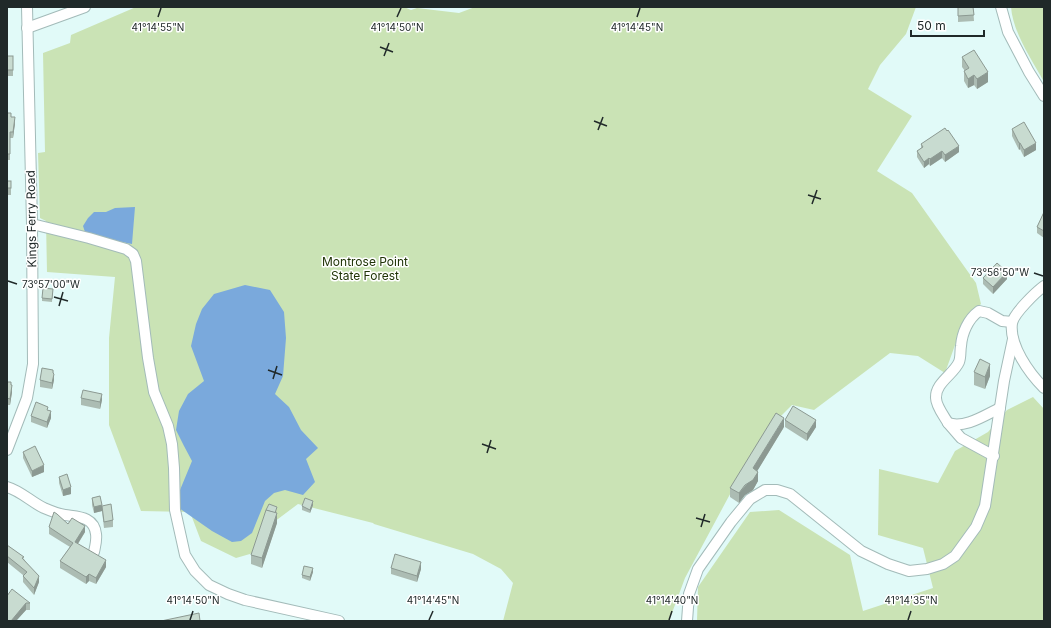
<svg xmlns="http://www.w3.org/2000/svg" width="1051" height="628" viewBox="0 0 1051 628" font-family="Inter,sans-serif">
	<style>
		.green { fill: #cae3b5 }
		.water { fill: #7aa9dc }
		.lines { fill: none; stroke-linecap: round; stroke-linejoin: round }
		.minor-casing { stroke: #a3bbb9; stroke-width: 12 }
		.minor { stroke: #fff; stroke-width: 10 }
		.wall { fill: #acbcb3 }
		.shaded-wall { fill: #8c9992 }
		.building { fill: #c8dbd0; stroke: #8c9992 }
		.ticks { fill: none; stroke: #202929; stroke-width: 1.5 }
		.labels { text-anchor: middle; dominant-baseline: central; stroke-width: 3; stroke-linejoin: round; paint-order: stroke }
		.street-label { font-size: 12px; fill: #202929; stroke: #fff }
		.park-label { font-size: 12px; fill: #203407; stroke: #fff }
		.ticks-label { font-size: 10px; text-anchor: middle; fill: #202929; stroke: #fff; stroke-width: 3; stroke-linejoin: round; paint-order: stroke }
	</style>
	<rect width="100%" height="100%" fill="#e1faf8"/>
	<!-- green -->
	<g class="green">
		<path d="M136,7H404L411,10L417,8L459,13L475,7H916L906,34L880,65L868,89L912,116L877,171L912,193L976,283L981,304L964,320L945,373L918,356L890,353L814,410L792,405L773,424L729,496L685,578L669,621H503L513,583L501,569L473,554L374,524L373,523L298,504L270,525L260,551L236,558L201,541L190,512L141,511L109,425V338L115,277L47,272L46,221L40,218L38,153L45,152L43,53L70,43L71,35Z"/>
		<path d="M1011,7H1044V82C1032,60 1013,33 1011,7Z"/>
		<path d="M1033,397L1044,409V621H729L728,620L727,621H697L698,587L750,512L779,510L850,555L863,611L933,588L923,548L878,535L879,469L938,483L955,451L988,432L1007,410Z"/>
	</g>
	<!-- water -->
	<g class="water">
		<path d="M135,207L132,244L86,235L83,226L88,218L94,212H106L115,208Z"/>
		<path d="M245,285L270,290L284,312L286,338L283,376L275,394L289,407L301,430L318,448L306,459L315,482L303,495L285,490L274,493L265,501L252,533L241,541L232,542L212,531L179,508L180,490L192,461L184,446L176,430L179,411L188,394L204,381L191,346L196,324L202,309L214,294Z"/>
	</g>
	<g class="lines">
		<!-- minor casing -->
		<g class="minor-casing">
			<g id="minor">
				<path d="M1001,7L1008,32L1029,72L1044,96"/>
				<path d="M27,28L85,7"/>
				<path d="M32,224L89,238L126,249L133,254L136,261L148,358L154,392L168,426L172,444L174,468L175,510L185,555L195,571L209,585L228,594L245,600L339,621"/>
				<path d="M1044,286C1036,292 1014,313 1012,323C1009,345 1029,373 1044,388"/>
				<path d="M948,423C944,416 936,406 936,398C935,383 954,374 959,362C961,357 960,351 961,346C962,333 968,319 979,311L988,313L1002,321L1012,322"/>
				<path d="M7,450L27,398L33,364L32,224L27,7"/>
				<path d="M994,456L961,438L948,423C965,429 985,415 1000,408"/>
				<path d="M7,487C21,491 31,502 44,508C51,511 58,514 65,515C77,517 94,516 96,534C97,540 95,547 94,552"/>
				<path d="M687,621L689,594L698,569L731,522L750,499L765,490H777L790,494L861,551L888,564L909,571L927,569L943,564L955,556L976,527L985,506L1004,381L1013,339"/>
			</g>
		</g>
		<!-- minor -->
		<use href="#minor" class="minor"/>
	</g>
	<!-- wall -->
	<g class="wall">
		<path d="M958,7H973L974,21L958,22Z"/>
		<rect x="7" y="56" width="6" height="20"/>
		<path d="M962,57L988,82L977,89L974,85L968,88L964,81V71H965L962,67Z"/>
		<path d="M7,113L11,117L15,123L13,138H10V160H7Z"/>
		<path d="M1012,129L1036,150L1024,157L1020,149L1019,150L1012,136Z"/>
		<path d="M921,144L959,152L945,162L942,158L930,166L929,164L924,168L917,157V151L921,148Z"/>
		<rect x="7" y="181" width="4" height="14"/>
		<path d="M1044,212V238L1037,233V227Z"/>
		<path d="M983,278L1007,279L993,294L983,284Z"/>
		<path d="M53,289L52,302L42,301V298Z"/>
		<path d="M974,372L990,376L985,389L974,385Z"/>
		<path d="M53,373L54,380L52,389L40,387V380Z"/>
		<path d="M7,382L11,385L12,392L10,405H7Z"/>
		<path d="M81,398L102,400L100,409L81,405Z"/>
		<path d="M31,416L51,418L47,428L31,422Z"/>
		<path d="M785,420L816,427L807,441L785,427Z"/>
		<path d="M784,427L757,471L758,481L753,490L745,495L739,503L730,497V488Z"/>
		<path d="M23,452L44,472L32,477L23,458Z"/>
		<path d="M59,477L71,494L63,496L59,483Z"/>
		<path d="M92,498L102,506L113,520V527L104,528L102,511L94,513L92,505Z"/>
		<path d="M313,505L310,513L302,510V506Z"/>
		<path d="M277,510L276,513L277,523L262,568L251,564V555Z"/>
		<path d="M68,524L85,532L78,544L106,567L96,584L89,581L86,584L60,568V561L70,547L49,534V527Z"/>
		<path d="M7,545L24,559L39,582L34,595L23,582V575L7,562Z"/>
		<path d="M391,568L421,569L417,582L391,574Z"/>
		<path d="M313,572L310,581L302,578V575Z"/>
		<path d="M7,596L30,603V610H26L16,621H7Z"/>
	</g>
	<!-- shaded-wall -->
	<g class="shaded-wall">
		<path d="M988,72V82L977,89V79Z"/>
		<path d="M974,75V85L968,88V79Z"/>
		<path d="M15,117V123L13,138V132Z"/>
		<path d="M1019,143H1020V149L1019,150Z"/>
		<path d="M1036,143V150L1024,157V150Z"/>
		<path d="M959,146V152L945,162V155Z"/>
		<path d="M942,151V158L930,166V159Z"/>
		<path d="M929,158V164L924,168V162Z"/>
		<path d="M1007,272V279L993,294V287Z"/>
		<path d="M990,364V376L985,389V377Z"/>
		<path d="M53,370L54,380L52,389V383Z"/>
		<path d="M12,385V392L10,405V399Z"/>
		<path d="M102,394V400L100,409V402Z"/>
		<path d="M51,411V418L47,428V422Z"/>
		<path d="M784,418V427L753,478V468Z"/>
		<path d="M816,420V427L807,441V434Z"/>
		<path d="M44,465V472L32,477V471Z"/>
		<path d="M758,472V481L753,490L745,495L739,503V493Z"/>
		<path d="M71,487V494L63,496V490Z"/>
		<path d="M313,501V505L310,513V510Z"/>
		<path d="M102,505V511L94,513V507Z"/>
		<path d="M277,513V523L262,568V558Z"/>
		<path d="M85,526V532L75,548V542Z"/>
		<path d="M106,560V567L96,584V578Z"/>
		<path d="M421,562V569L417,582V576Z"/>
		<path d="M313,568V572L310,581V577Z"/>
		<path d="M89,574V581L86,584V577Z"/>
		<path d="M39,576V582L34,595V588Z"/>
		<path d="M26,603V610L16,621H11Z"/>
	</g>
	<!-- building -->
	<g class="building">
		<path d="M958,7H973L974,15L958,16Z"/>
		<path d="M974,50L988,72L977,79L974,75L968,79L964,71L969,68L962,57Z"/>
		<rect x="7" y="56" width="6" height="14"/>
		<path d="M7,113H11V117H15L13,132H10V154H7Z"/>
		<path d="M1024,122L1036,143L1024,150L1020,143H1019L1012,129Z"/>
		<path d="M945,128L947,131L948,130L959,146L945,155L942,151L930,159L929,158L924,162L917,151L923,147L921,144Z"/>
		<rect x="7" y="181" width="4" height="7"/>
		<path d="M1044,212V231L1037,227Z"/>
		<path d="M997,263L1007,272L993,287L983,278Z"/>
		<path d="M43,288L53,289L52,299L42,298Z"/>
		<path d="M980,359L990,364L985,377L974,372Z"/>
		<path d="M42,368L53,370V373L54,374L52,383L40,380Z"/>
		<path d="M7,382H11V385H12L10,399L7,398Z"/>
		<path d="M83,390L102,394L100,402L81,398Z"/>
		<path d="M36,402L48,407L47,410L51,411L47,422L31,416Z"/>
		<path d="M793,406L816,420L807,434L785,420Z"/>
		<path d="M776,413L784,418L753,468L758,472L753,480L745,485L739,493L730,488Z"/>
		<path d="M35,446L44,465L32,471L23,452Z"/>
		<path d="M67,474L71,487L63,490L59,477Z"/>
		<path d="M100,496L102,505L94,507L92,498Z"/>
		<path d="M305,498L313,501L310,510L302,506Z"/>
		<path d="M111,504L113,520L104,522L102,506Z"/>
		<path d="M269,504L277,507L275,513L266,510Z"/>
		<path d="M266,510L277,513L262,558L251,555Z"/>
		<path d="M54,512L57,514L68,524L72,518L85,526L75,542L106,560L96,578L89,574L86,577L60,561L73,543L49,527Z"/>
		<path d="M7,545L24,557L22,558L39,576L34,588L23,576L27,572L7,556Z"/>
		<path d="M395,554L421,562L417,576L391,568Z"/>
		<path d="M304,566L313,568L310,577L302,575Z"/>
		<path d="M12,589L30,603H26L11,621H9L7,619V596Z"/>
		<path d="M199,613L200,621H161Z"/>
	</g>
	<!-- ticks -->
	<path class="ticks" d="M158,17L161,8M397,17L401,8M637,17L640,8M380,47L393,52M384,56L389,43M594,121L607,126M598,130L603,117M808,195L821,199M812,204L817,190M1034,273L1043,276M8,281L17,284M54,297L68,301M59,306L63,292M268,370L282,375M273,379L277,366M482,444L496,449M487,453L491,440M696,518L710,522M701,527L705,514M190,620L193,611M429,620L433,611M669,620L672,611M908,620L911,611"/>
	<g class="labels">
		<!-- street labels -->
		<g class="street-label">
			<text transform="translate(31 219) rotate(-91)">Kings Ferry Road</text>
		</g>
		<!-- park labels -->
		<g class="park-label">
			<text x="365" y="261">Montrose Point<tspan x="365" dy="14">State Forest</tspan></text>
		</g>
	</g>
	<g class="ticks-label">
		<text x="158" y="31">41°14'55"N</text>
		<text x="397" y="31">41°14'50"N</text>
		<text x="637" y="31">41°14'45"N</text>
		<text x="1000" y="276">73°56'50"W</text>
		<text x="51" y="288">73°57'00"W</text>
		<text x="193" y="604">41°14'50"N</text>
		<text x="433" y="604">41°14'45"N</text>
		<text x="672" y="604">41°14'40"N</text>
		<text x="911" y="604">41°14'35"N</text>
	</g>
	<!-- border -->
	<rect width="1051" height="628" fill="none" stroke="#202929" stroke-width="16"/>
	<!-- scale -->
	<path d="M911 30v6h73v-6" fill="none" stroke="#202929" stroke-width="2"/>
	<text x="917" y="30" font-size="12" fill="#202929" stroke="#ffffff" stroke-width="3" paint-order="stroke">50 m</text>
</svg>
